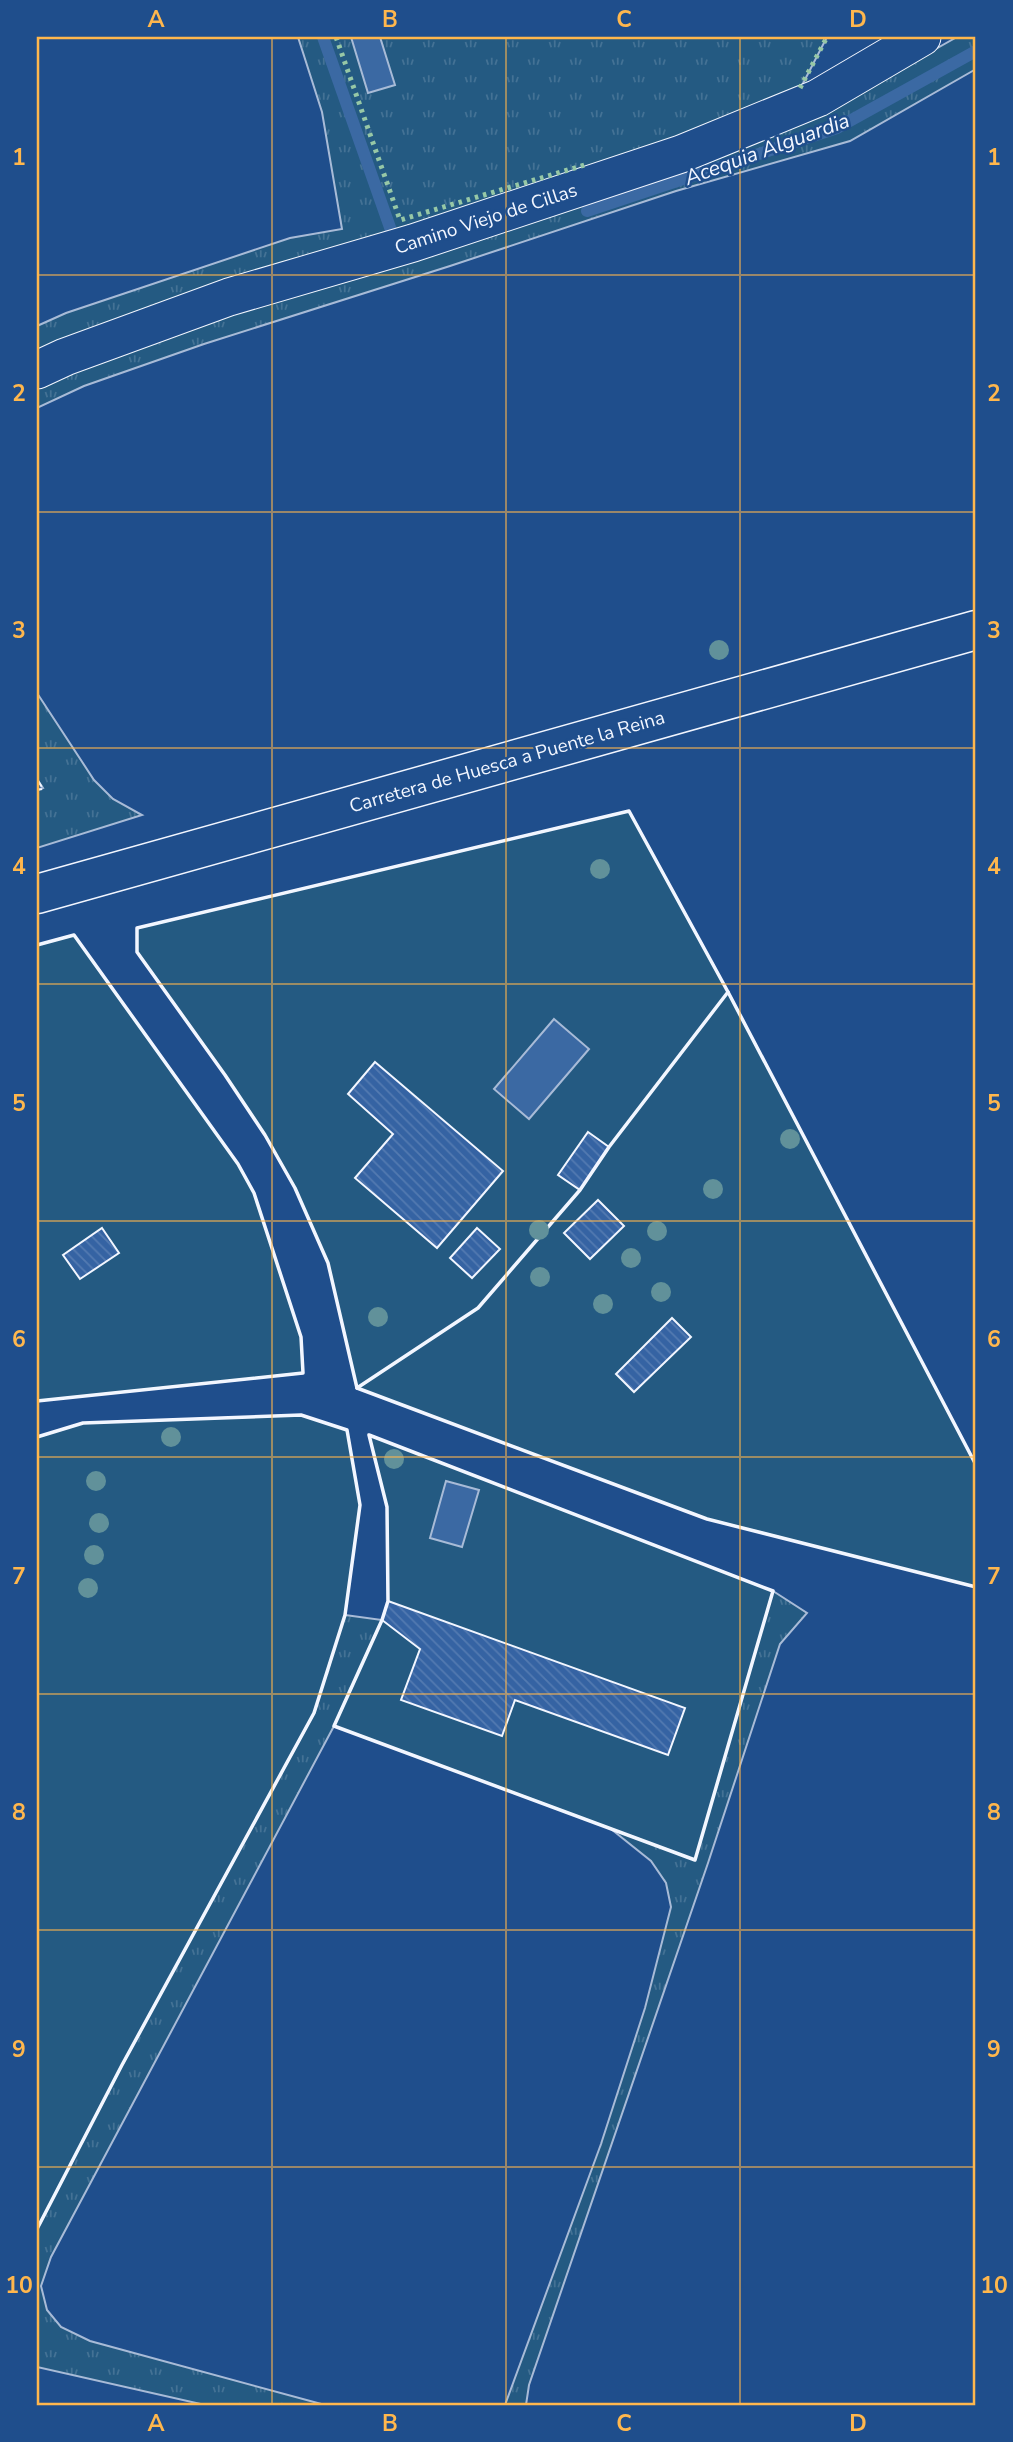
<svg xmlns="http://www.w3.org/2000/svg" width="1013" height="2442" viewBox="0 0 1013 2442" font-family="'Nunito Sans',sans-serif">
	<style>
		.grass { fill: url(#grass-tufts); stroke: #a8bbd7; stroke-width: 2 }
		.garden { fill: #245a82; stroke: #a8bbd7; stroke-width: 2 }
		.water { fill: #3b69a3; stroke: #a8bbd7; stroke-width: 2 }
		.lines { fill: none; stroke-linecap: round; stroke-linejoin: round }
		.stream { stroke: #3b69a3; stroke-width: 12 }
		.building { fill: url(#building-back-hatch); stroke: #f2f6ff; stroke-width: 2 }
		.minor-casing { stroke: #f2f6ff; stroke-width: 39 }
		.primary-casing { stroke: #f2f6ff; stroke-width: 41 }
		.minor { stroke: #1f4e8c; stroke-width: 37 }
		.primary { stroke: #1f4e8c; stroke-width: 38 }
		.hedge { stroke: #97c8a6; stroke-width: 5; stroke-dasharray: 3.5 5; stroke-linecap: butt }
		.fence { stroke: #f2f6ff; stroke-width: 2; stroke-dasharray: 9 3.5; stroke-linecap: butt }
		.wall { stroke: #f2f6ff; stroke-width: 3.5 }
		.tree { fill: #61919a }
		.grid { fill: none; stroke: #ffb74d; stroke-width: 2; stroke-opacity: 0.55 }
		.labels { text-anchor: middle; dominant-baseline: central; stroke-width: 5; stroke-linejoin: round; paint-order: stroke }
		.street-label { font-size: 19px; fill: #f2f6ff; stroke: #1f4e8c }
		.water-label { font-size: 21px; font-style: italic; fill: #f2f6ff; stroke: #1f4e8c }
		.neatline { fill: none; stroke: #ffb74d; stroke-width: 2.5 }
		.grid-label { font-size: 23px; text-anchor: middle; font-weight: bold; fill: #ffb74d }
	</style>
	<defs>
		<pattern id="grass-tufts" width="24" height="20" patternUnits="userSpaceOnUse" patternTransform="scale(1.75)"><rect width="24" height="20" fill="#245a82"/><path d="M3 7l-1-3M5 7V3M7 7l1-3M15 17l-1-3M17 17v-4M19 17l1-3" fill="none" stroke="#447295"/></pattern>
		<pattern id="building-back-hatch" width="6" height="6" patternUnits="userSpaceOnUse" patternTransform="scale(1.75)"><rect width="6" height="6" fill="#3563a3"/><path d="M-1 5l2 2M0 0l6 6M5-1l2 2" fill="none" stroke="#537ab1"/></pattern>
	</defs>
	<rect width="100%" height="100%" fill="#1f4e8c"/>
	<!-- grass -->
	<g class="grass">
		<path d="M298,37H827L797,95L840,103L957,37H976V69L850,141L676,191L450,266L204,344L84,386L37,408V326L66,313L290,238L342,229L322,112Z"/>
		<path d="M37,693L94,780L113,799L142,815L37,848V790L43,788L37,779Z"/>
		<path d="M773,1591L807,1613L780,1644L708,1863L529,2385L526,2405H505L601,2144L645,2008L671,1907L666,1883L651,1861L611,1829L695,1860Z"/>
		<path d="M345,1615L382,1620L334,1726L51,2257L41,2286L47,2310L61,2327L90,2341L325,2405H205L37,2367V2229L122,2065L314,1713Z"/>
	</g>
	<!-- garden -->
	<g class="garden">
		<path d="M629,811L728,992L976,1465V1587L707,1519L357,1388L328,1263L295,1188L265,1135L225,1075L137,952V928Z"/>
		<path d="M74,935L238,1164L254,1193L301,1337L303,1373L37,1401V945Z"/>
		<path d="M301,1415L347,1430L360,1505L345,1615L314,1713L122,2065L37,2229V1437L83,1423Z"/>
		<path d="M369,1435L773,1591L695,1860L334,1726L382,1620L388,1601L387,1507Z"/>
	</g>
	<!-- water -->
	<g class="water">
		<path d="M351,37H380L395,85L368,93Z"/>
		<path d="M554,1019L589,1049L529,1119L494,1089Z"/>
		<path d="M446,1481L479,1490L462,1547L430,1538Z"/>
	</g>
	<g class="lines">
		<!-- stream -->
		<g class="stream">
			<path d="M323,37L393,236L401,233"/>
			<path d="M587,211L837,128L976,51"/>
		</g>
	</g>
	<!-- building -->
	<g class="building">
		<path d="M375,1062L503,1171L437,1248L355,1178L393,1134L348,1094Z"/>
		<path d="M588,1132L609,1147L580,1190L558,1175Z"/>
		<path d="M598,1200L624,1226L590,1259L564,1233Z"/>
		<path d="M102,1228L119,1253L80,1279L63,1255Z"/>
		<path d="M477,1228L500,1249L472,1278L450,1258Z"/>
		<path d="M672,1318L691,1337L634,1392L616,1374Z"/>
		<path d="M388,1601L685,1708L668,1755L515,1700L502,1736L401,1700L420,1649L382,1620Z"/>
	</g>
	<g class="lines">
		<!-- minor casing -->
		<g class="minor-casing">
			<path id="minor" d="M37,370L65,357L229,297L413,243L681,154L818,98L922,37"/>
		</g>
		<!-- primary casing -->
		<g class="primary-casing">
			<path id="primary" d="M37,894L976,630"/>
		</g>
		<!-- minor -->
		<use href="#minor" class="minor"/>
		<!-- primary -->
		<use href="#primary" class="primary"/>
		<!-- hedge -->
		<g class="hedge">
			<path d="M336,37L400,220L588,164"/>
			<path d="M800,88L827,37"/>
		</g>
		<!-- fence -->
		<path class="fence" d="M37,779L43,789L37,790"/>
		<!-- wall -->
		<g class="wall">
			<path d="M629,811L728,992L609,1147L580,1190L478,1308L357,1388L328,1263L295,1188L265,1135L225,1075L137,952V928Z"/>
			<path d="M37,945L74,935L238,1164L254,1193L301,1337L303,1373L37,1401"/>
			<path d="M728,992L976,1465"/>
			<path d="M357,1388L707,1519L976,1587"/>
			<path d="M369,1435L773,1591L695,1860L334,1726L382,1620L388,1601L387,1507Z"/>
			<path d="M37,1437L83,1423L301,1415L347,1430L360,1505L345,1615L314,1713L122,2065L37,2229"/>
		</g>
	</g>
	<!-- trees -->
	<g class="tree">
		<circle cx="719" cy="650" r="10"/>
		<circle cx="600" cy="869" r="10"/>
		<circle cx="790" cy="1139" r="10"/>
		<circle cx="713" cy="1189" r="10"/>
		<circle cx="539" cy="1230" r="10"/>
		<circle cx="657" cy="1231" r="10"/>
		<circle cx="631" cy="1258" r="10"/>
		<circle cx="540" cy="1277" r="10"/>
		<circle cx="661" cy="1292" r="10"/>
		<circle cx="603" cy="1304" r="10"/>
		<circle cx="378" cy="1317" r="10"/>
		<circle cx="171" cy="1437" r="10"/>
		<circle cx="394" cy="1459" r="10"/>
		<circle cx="96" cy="1481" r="10"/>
		<circle cx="99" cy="1523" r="10"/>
		<circle cx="94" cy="1555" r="10"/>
		<circle cx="88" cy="1588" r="10"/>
	</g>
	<!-- grid -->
	<path class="grid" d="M272,37V2405M506,37V2405M740,37V2405M37,275H976M37,512H976M37,748H976M37,984H976M37,1221H976M37,1457H976M37,1694H976M37,1930H976M37,2167H976"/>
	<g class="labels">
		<!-- street labels -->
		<g class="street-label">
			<text transform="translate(486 219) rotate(-18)">Camino Viejo de Cillas</text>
			<text transform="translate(507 762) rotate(-16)">Carretera de Huesca a Puente la Reina</text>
		</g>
		<!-- water labels -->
		<g class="water-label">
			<text transform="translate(767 149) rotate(-20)">Acequia Alguardia</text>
		</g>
	</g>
	<!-- border -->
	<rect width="1013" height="2442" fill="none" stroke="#1f4e8c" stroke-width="77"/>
	<rect x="38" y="38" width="936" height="2366" class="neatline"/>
	<g class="grid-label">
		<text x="156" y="27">A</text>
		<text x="390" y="27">B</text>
		<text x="624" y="27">C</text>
		<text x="858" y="27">D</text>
		<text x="19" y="165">1</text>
		<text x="994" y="165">1</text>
		<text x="19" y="401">2</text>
		<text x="994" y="401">2</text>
		<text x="19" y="638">3</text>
		<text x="994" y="638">3</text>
		<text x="19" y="874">4</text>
		<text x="994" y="874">4</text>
		<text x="19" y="1111">5</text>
		<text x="994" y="1111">5</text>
		<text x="19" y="1347">6</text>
		<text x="994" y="1347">6</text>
		<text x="19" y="1584">7</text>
		<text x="994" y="1584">7</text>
		<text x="19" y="1820">8</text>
		<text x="994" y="1820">8</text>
		<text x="19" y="2057">9</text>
		<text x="994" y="2057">9</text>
		<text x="19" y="2293">10</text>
		<text x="994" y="2293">10</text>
		<text x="156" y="2431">A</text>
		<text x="390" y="2431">B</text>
		<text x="624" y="2431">C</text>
		<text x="858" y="2431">D</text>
	</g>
</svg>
